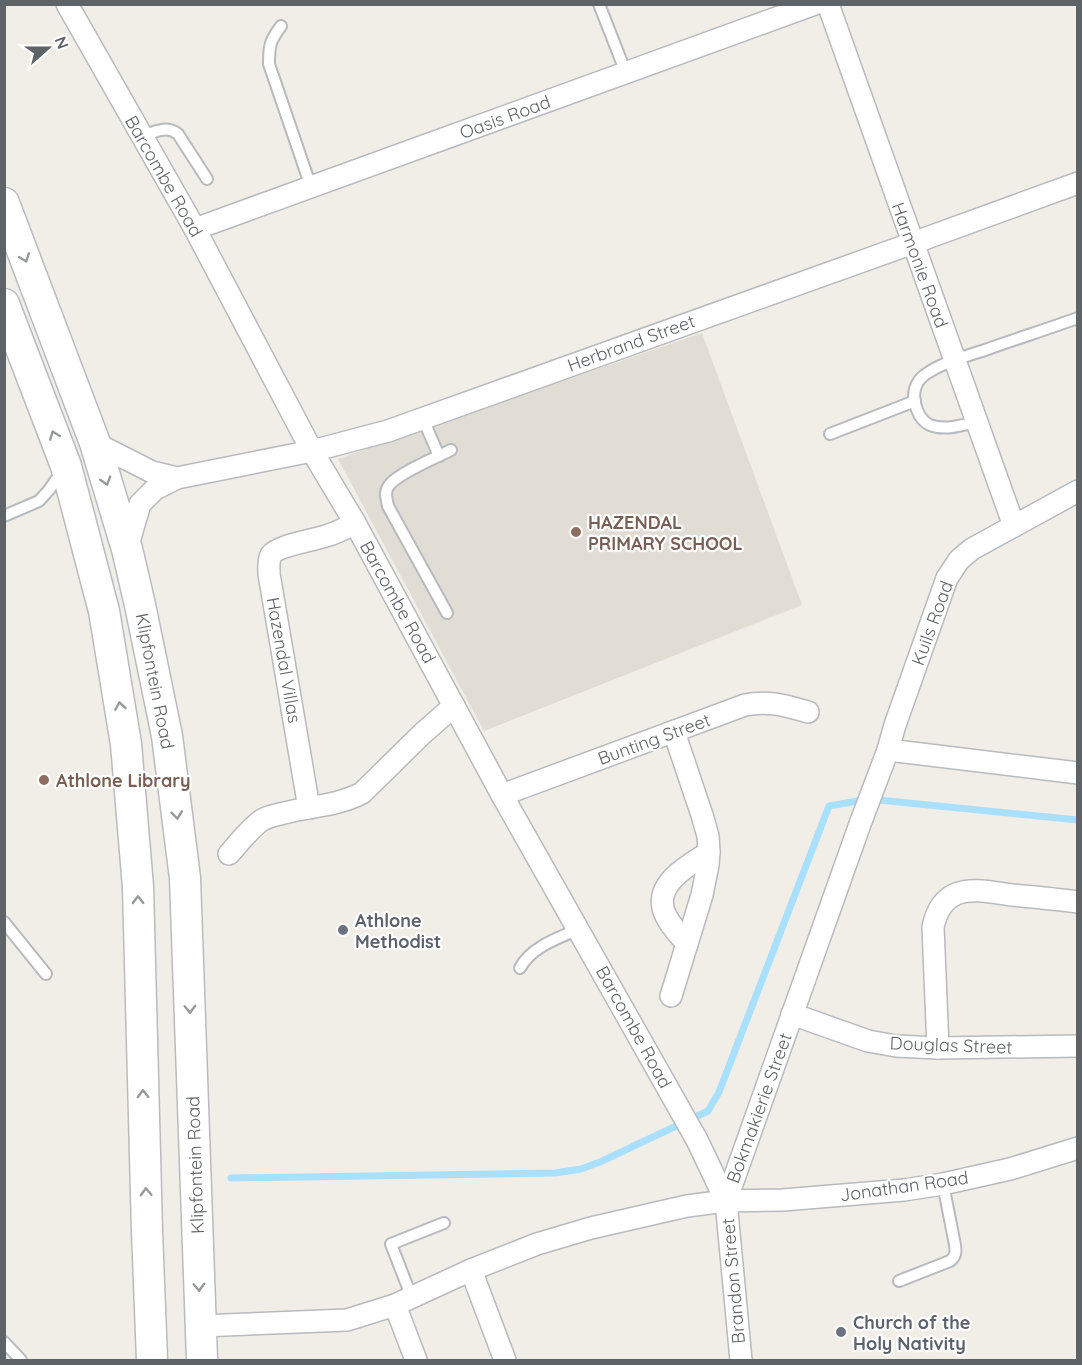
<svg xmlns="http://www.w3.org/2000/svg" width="1082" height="1365" viewBox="0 0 1082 1365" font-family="Quicksand,sans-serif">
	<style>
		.education { fill: #e1ddd5 }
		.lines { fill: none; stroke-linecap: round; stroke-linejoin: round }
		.stream { stroke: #a9dfff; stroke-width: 7 }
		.lane-casing { stroke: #b7babe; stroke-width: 14 }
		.street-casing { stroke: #b7babe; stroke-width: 24 }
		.secondary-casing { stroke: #b8bcc1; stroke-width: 33 }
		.lane { stroke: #fff; stroke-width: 10 }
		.street { stroke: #fff; stroke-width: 21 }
		.secondary { stroke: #fff; stroke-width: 30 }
		.oneway { stroke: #969a9d }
		.education-dot { fill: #8d6e63; stroke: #fff; stroke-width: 2 }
		.worship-dot { fill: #6b7280; stroke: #fff; stroke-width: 2 }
		.labels { text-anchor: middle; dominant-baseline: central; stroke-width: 4.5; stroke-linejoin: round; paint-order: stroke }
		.street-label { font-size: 18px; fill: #5e6368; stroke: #fff }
		.education-label { font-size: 18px; font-weight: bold; fill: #785e54; stroke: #fff; text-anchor: start }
		.worship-label { font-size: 18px; font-weight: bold; fill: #5b616d; stroke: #fff; text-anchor: start }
	</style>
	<rect width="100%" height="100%" fill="#f1eee7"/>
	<!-- education -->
	<path class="education" d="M702,333L802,605L484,731L338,459Z"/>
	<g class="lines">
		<!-- stream -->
		<path class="stream" d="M231,1178L555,1173L581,1169L600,1162L708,1111L719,1092L829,806L869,799L1078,820"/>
		<!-- lane casing -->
		<g class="lane-casing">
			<g id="lane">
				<path d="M599,4L626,73"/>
				<path d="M281,26C270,41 269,45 269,64L311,187"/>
				<path d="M142,136C155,132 166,125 178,134L207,179"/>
				<path d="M423,419L439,456"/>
				<path d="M976,422C963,425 944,431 930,425C918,420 912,401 915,389C917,381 922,376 929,372C946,361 967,356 985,350C1016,339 1047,329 1078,318"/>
				<path d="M830,434L915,401"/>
				<path d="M4,516L39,501L49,490L62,471"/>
				<path d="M447,613L388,506C387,500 384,493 388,487C394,475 437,457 451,450"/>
				<path d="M4,922L46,974"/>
				<path d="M520,968C531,947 558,938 579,929"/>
				<path d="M899,1281L950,1261C956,1256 956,1252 955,1245L943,1184"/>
				<path d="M412,1298L391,1244L444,1223"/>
				<path d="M4,1342L21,1360"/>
			</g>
		</g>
		<!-- street casing -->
		<g class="street-casing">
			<g id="street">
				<path d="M67,4L195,229L312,451L355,523L502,795L697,1140L726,1201L741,1360"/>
				<path d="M828,4L1014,526"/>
				<path d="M195,229L815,4"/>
				<path d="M95,443L152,472L177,478"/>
				<path d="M127,548L140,504L155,489L177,478L312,451L388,431L913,243L1078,183"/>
				<path d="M888,750L1078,773"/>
				<path d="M502,795L745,705C769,700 786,706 808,712"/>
				<path d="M309,808L269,574C269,568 268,561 271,555C278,545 316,540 329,535C338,532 346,528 355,523"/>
				<path d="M229,854C239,843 249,829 262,820C269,816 277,815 284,813C311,806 337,806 362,793L422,734L454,706"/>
				<path d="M687,944C678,933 666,921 663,908C657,881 691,864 709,852"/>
				<path d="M671,996L702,895L708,865L709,852L708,836L702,815L674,732"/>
				<path d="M792,1014L868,1041L896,1046L938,1048L1078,1046"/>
				<path d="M938,1048L933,927C936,913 942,900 956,894C973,887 995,893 1012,895C1034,897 1056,899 1078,902"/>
				<path d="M726,1201L860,824L888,750L895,725L947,578L959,560L972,549L1078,491"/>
				<path d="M471,1270L505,1360"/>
				<path d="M395,1305L416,1360"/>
				<path d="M200,1326L347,1320L395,1305L471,1270L537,1244L591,1228L652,1214L687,1206L726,1201L783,1200L904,1190L943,1184L1010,1169L1078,1148"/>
			</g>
		</g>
		<!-- secondary casing -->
		<g class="secondary-casing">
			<g id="secondary">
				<path d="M4,203L95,443L127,549L140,605L167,736L185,878L202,1360"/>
				<path d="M4,304L66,466L104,611L126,744L138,887L147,1231L152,1360"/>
			</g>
		</g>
		<!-- lane -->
		<use href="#lane" class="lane"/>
		<!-- street -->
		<use href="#street" class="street"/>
		<!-- secondary -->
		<use href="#secondary" class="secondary"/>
	</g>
	<!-- one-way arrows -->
	<defs><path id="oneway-chevron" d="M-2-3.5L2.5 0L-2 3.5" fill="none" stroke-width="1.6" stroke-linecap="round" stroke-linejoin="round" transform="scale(1.5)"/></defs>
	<g class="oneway">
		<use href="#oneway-chevron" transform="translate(25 258) rotate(69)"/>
		<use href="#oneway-chevron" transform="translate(54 435) rotate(-111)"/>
		<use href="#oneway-chevron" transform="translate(106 481) rotate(73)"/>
		<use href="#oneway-chevron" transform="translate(120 706) rotate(-99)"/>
		<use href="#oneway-chevron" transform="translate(177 815) rotate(83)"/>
		<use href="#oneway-chevron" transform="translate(138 900) rotate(-91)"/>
		<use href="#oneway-chevron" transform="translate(190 1009) rotate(88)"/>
		<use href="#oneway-chevron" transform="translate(143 1094) rotate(-91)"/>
		<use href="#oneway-chevron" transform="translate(146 1192) rotate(-92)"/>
		<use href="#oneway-chevron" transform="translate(199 1287) rotate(88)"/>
	</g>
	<!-- markers -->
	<g class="education-dot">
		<circle cx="576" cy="532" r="6"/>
		<circle cx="44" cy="780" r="6"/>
	</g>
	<g class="worship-dot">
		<circle cx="343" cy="930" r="6"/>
		<circle cx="841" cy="1332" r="6"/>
	</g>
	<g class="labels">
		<!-- street labels -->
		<g class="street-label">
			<text transform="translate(505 117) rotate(-20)">Oasis Road</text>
			<text transform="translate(164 176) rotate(60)">Barcombe Road</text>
			<text transform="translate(920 265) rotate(70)">Harmonie Road</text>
			<text transform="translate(631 343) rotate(-20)">Herbrand Street</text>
			<text transform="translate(398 602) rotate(61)">Barcombe Road</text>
			<text transform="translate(932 623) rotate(-70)">Kuils Road</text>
			<text transform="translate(284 660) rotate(80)">Hazendal Villas</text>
			<text transform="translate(155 681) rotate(79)">Klipfontein Road</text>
			<text transform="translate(654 739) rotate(-20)">Bunting Street</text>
			<text transform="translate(634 1027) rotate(61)">Barcombe Road</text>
			<text transform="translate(951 1045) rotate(2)">Douglas Street</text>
			<text transform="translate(759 1108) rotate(-70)">Bokmakierie Street</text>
			<text transform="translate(195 1165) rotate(-92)">Klipfontein Road</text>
			<text transform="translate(904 1186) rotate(-8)">Jonathan Road</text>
			<text transform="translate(733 1281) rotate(-95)">Brandon Street</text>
		</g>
		<!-- education labels -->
		<g class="education-label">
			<text x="588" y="522">HAZENDAL<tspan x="588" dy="21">PRIMARY SCHOOL</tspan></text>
			<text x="56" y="780">Athlone Library</text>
		</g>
		<!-- worship labels -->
		<g class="worship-label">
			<text x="355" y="920">Athlone<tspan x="355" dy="21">Methodist</tspan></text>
			<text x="853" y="1322">Church of the<tspan x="853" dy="21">Holy Nativity</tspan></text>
		</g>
	</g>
	<!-- border -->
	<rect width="1082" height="1365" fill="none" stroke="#5e6368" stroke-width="12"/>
	<!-- north arrow -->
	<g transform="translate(48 48) rotate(69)" stroke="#ffffff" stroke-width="4.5" paint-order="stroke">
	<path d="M0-4.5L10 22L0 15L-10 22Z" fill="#5e6368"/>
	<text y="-9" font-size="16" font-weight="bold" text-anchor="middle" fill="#5e6368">N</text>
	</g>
</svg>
